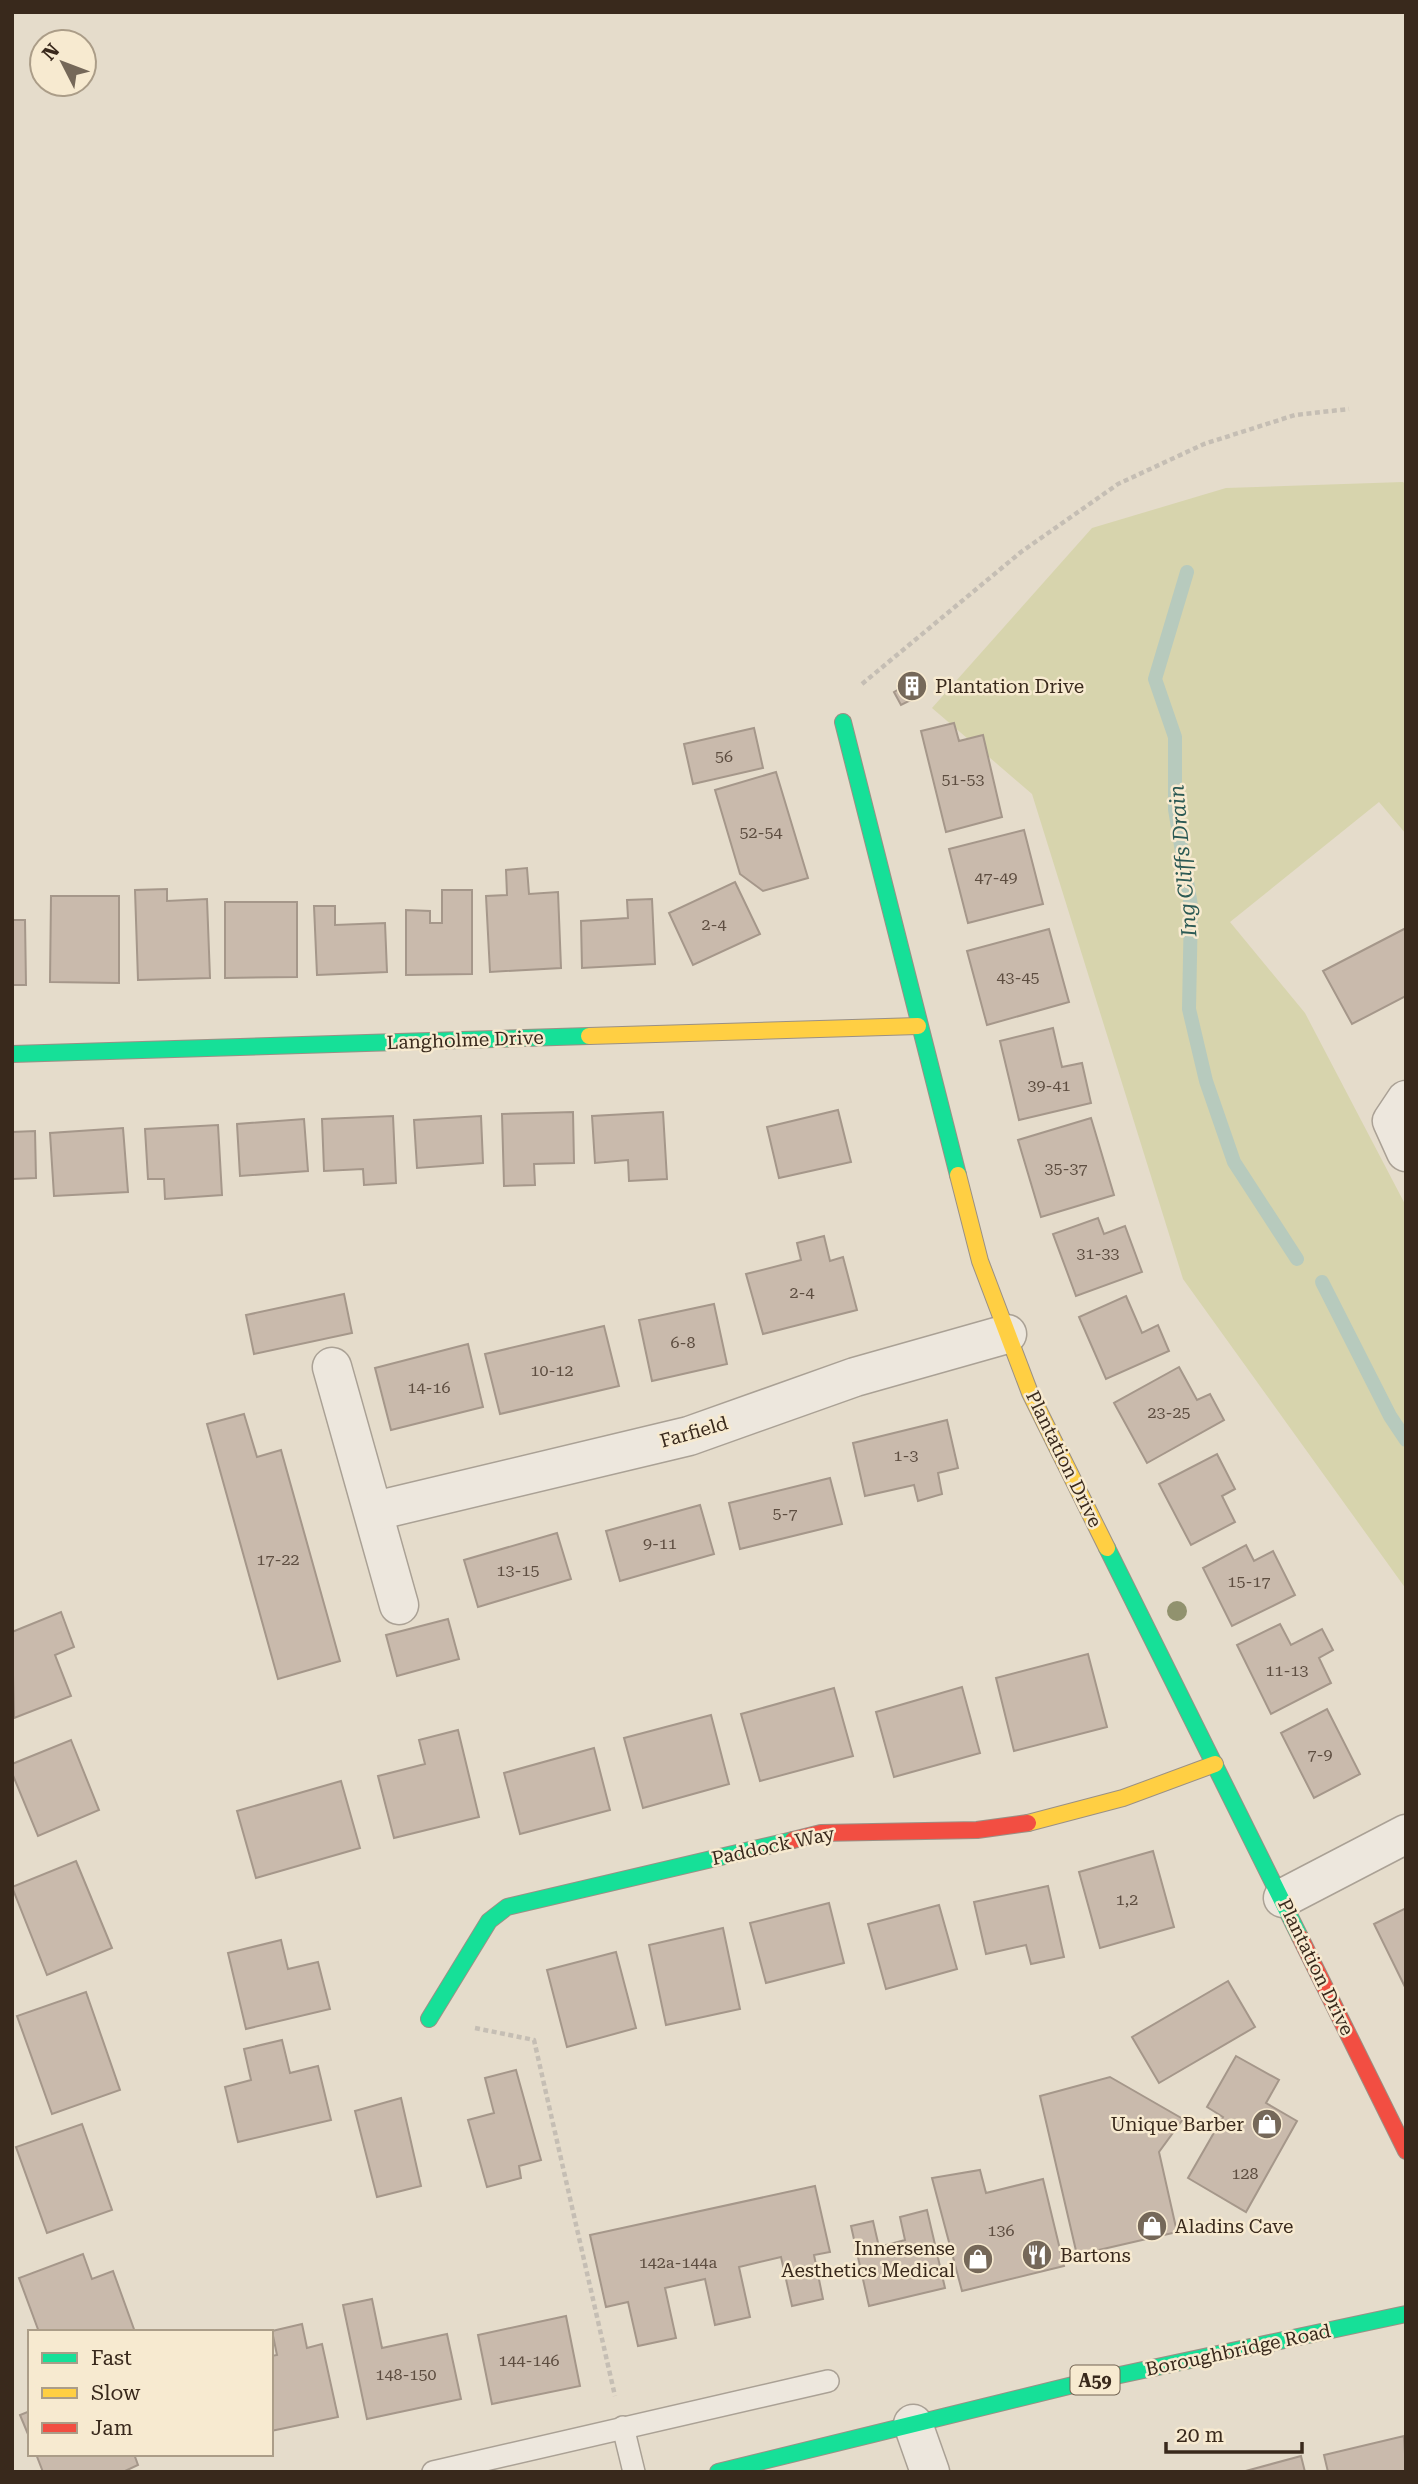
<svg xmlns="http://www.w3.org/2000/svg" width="1418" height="2484" viewBox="0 0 1418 2484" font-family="'Roboto Serif',serif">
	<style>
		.green { fill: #d7d4ad }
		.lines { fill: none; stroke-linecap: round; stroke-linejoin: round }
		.stream { stroke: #b7cabd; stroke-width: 14 }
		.building { fill: #c9baac; stroke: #a5978a; stroke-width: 2 }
		.lane-casing { stroke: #aaa195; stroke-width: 24 }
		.street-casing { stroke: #aaa195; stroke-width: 41 }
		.fast-casing { stroke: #9a9085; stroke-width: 18 }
		.slow-casing { stroke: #9a9085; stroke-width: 18 }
		.jam-casing { stroke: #9a9085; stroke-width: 18 }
		.path { stroke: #c5beb4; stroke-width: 4.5; stroke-dasharray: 5 3.5; stroke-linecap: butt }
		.lane { stroke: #ede7dd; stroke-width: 21 }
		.street { stroke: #ede7dd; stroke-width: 38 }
		.fast { stroke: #16e098; stroke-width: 16 }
		.slow { stroke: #ffcf43; stroke-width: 16 }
		.jam { stroke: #f24e42; stroke-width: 16 }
		.tree { fill: #91926e }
		.labels { text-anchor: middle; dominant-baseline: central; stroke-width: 5; stroke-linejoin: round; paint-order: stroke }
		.number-label { font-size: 16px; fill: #5d4d40 }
		.shield { fill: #f7ead0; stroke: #726352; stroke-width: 2 }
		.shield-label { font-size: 18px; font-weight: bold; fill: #39291c }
		.poi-label { font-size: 19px; fill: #39291c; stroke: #f7ead0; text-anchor: start }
		.street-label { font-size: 19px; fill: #39291c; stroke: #f7ead0 }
		.water-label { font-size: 21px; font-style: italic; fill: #2b5954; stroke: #f7ead0 }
	</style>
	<rect width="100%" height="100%" fill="#e5dccb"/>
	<!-- green -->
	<path class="green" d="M1403,482L1406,485V834L1379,802L1230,922L1305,1013L1406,1206V1589L1183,1279L1032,794L932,708L1092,528L1226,488Z"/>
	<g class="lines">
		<!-- stream -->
		<g class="stream">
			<path d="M1187,572L1155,679L1175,737V809L1191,906L1189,1009L1206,1081L1234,1162L1297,1259"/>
			<path d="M1322,1282L1390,1416L1406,1440"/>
		</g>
	</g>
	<!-- building -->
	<g class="building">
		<path d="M916,679L923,694L901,705L894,692Z"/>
		<path d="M954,723L959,741L983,735L1002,817L946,832L921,731Z"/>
		<path d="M754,728L763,768L693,784L684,744Z"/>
		<path d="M776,772L808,878L763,891L740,874L715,790Z"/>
		<path d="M1024,830L1043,904L968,923L949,849Z"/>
		<path d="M527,868L529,894L558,892L561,968L490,972L486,896L507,895L506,870Z"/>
		<path d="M735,882L760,934L693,965L669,913Z"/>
		<path d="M167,889V901L207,899L210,978L138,980L135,890Z"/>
		<path d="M442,890H472V974L406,975V910L430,911V923H442Z"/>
		<path d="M51,896H119V983L50,982Z"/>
		<path d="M652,899L655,964L582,968L581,921L628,918L627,900Z"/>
		<path d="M225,902H297V977L225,978Z"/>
		<path d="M314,906H335V925L385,923L387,972L317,975Z"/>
		<path d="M12,920H25L26,985H12Z"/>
		<path d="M1406,928V996L1352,1024L1323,971Z"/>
		<path d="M1049,929L1069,1002L987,1025L967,951Z"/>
		<path d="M1053,1028L1062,1067L1082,1063L1091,1103L1019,1120L1000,1041Z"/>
		<path d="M838,1110L851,1162L779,1178L767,1127Z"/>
		<path d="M573,1112L574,1163L534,1164L535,1185L504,1186L502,1114Z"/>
		<path d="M663,1112L667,1179L629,1181L628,1160L595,1163L592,1116Z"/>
		<path d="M393,1116L396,1183L364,1185L363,1169L324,1171L322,1119Z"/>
		<path d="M481,1116L483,1163L417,1168L414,1120Z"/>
		<path d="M1091,1118L1114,1195L1041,1217L1018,1140Z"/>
		<path d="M304,1119L308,1171L240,1176L237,1124Z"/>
		<path d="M218,1125L222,1195L165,1199L164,1179H148L145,1129Z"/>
		<path d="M123,1128L128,1192L54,1196L50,1133Z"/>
		<path d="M35,1131L36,1178L12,1179V1132Z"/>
		<path d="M1098,1218L1104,1234L1125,1226L1142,1272L1076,1296L1053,1234Z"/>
		<path d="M824,1236L830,1261L843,1257L857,1310L763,1334L746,1274L801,1260L797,1243Z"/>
		<path d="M344,1294L352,1333L254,1354L246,1315Z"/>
		<path d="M1126,1296L1142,1333L1158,1325L1169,1351L1106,1379L1079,1317Z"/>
		<path d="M714,1304L727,1364L652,1381L639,1320Z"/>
		<path d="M604,1326L619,1386L500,1414L485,1354Z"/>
		<path d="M468,1344L483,1407L391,1430L375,1368Z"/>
		<path d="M1179,1367L1197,1400L1210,1394L1224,1420L1147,1463L1114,1403Z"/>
		<path d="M244,1414L257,1457L281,1450L340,1661L278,1679L207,1424Z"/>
		<path d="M947,1420L958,1468L938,1473L942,1494L918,1501L914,1485L865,1496L853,1443Z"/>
		<path d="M1217,1454L1235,1489L1222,1496L1235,1522L1191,1545L1159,1484Z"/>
		<path d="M830,1478L842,1524L740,1549L729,1503Z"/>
		<path d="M700,1505L714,1554L620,1581L606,1531Z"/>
		<path d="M557,1533L571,1579L478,1607L464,1560Z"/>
		<path d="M1246,1545L1254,1561L1273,1551L1295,1595L1232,1626L1203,1568Z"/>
		<path d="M61,1612L74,1647L55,1655L71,1696L14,1718L12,1632Z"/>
		<path d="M448,1619L459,1659L397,1676L386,1635Z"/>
		<path d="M1280,1624L1291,1645L1322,1629L1333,1650L1319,1658L1331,1683L1271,1714L1237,1645Z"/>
		<path d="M1088,1654L1107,1727L1014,1751L996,1678Z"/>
		<path d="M962,1687L980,1753L894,1777L876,1712Z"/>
		<path d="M834,1688L853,1756L760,1781L741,1714Z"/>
		<path d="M1327,1709L1360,1774L1314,1798L1281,1733Z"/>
		<path d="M711,1715L729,1784L643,1808L624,1738Z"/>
		<path d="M458,1730L479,1817L394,1838L378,1776L425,1764L419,1740Z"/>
		<path d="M71,1740L99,1810L38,1836L12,1773V1764Z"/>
		<path d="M594,1748L610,1810L520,1834L504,1773Z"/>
		<path d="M341,1781L360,1848L256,1878L237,1811Z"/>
		<path d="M1153,1851L1174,1927L1100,1948L1079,1872Z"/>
		<path d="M76,1861L112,1948L47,1975L12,1887Z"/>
		<path d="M1048,1886L1064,1957L1031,1964L1026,1945L986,1954L974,1902Z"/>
		<path d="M829,1903L844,1963L766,1983L750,1923Z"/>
		<path d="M939,1905L957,1969L886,1989L868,1924Z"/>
		<path d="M1406,1908V1986L1405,1987L1374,1924Z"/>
		<path d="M723,1928L740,2009L666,2025L649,1945Z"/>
		<path d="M281,1940L288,1969L318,1962L330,2009L246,2029L228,1953Z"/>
		<path d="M616,1952L636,2028L567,2047L547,1970Z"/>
		<path d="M1228,1981L1255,2027L1159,2083L1132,2037Z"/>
		<path d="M86,1992L120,2090L52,2114L17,2016Z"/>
		<path d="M282,2040L290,2073L318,2066L331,2120L238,2142L225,2087L251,2080L244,2049Z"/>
		<path d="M1236,2056L1279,2080L1266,2103L1297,2121L1246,2212L1188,2178L1223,2117L1207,2107Z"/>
		<path d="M516,2070L541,2160L519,2166L521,2178L487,2187L468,2120L494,2113L485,2078Z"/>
		<path d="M1110,2077L1183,2119L1159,2152L1177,2232L1077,2255L1040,2096Z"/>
		<path d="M401,2098L421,2186L377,2197L355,2111Z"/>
		<path d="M82,2124L112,2210L47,2233L16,2147Z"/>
		<path d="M980,2170L986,2193L1043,2179L1064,2266L962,2291L932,2178Z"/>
		<path d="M815,2186L830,2252L814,2255L823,2299L792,2306L781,2257L739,2267L750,2317L715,2325L705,2279L665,2288L676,2338L638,2346L628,2302L606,2307L590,2235Z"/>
		<path d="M927,2210L945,2288L869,2306L851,2226L873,2221L879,2247L905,2240L900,2217Z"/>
		<path d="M83,2254L92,2279L113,2271L135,2332H39L19,2278Z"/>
		<path d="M372,2299L382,2348L447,2334L461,2399L367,2419L343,2305Z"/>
		<path d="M566,2316L580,2386L492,2404L478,2335Z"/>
		<path d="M302,2324L307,2348L322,2344L338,2417L271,2431V2356L277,2355L272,2331Z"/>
		<path d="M30,2411V2439L20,2415Z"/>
		<path d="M1404,2436L1406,2472H1328L1324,2455Z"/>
		<path d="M36,2454H134L138,2465L123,2472H43Z"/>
		<path d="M1301,2456L1305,2472H1242Z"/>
	</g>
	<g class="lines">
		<!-- lane casing -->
		<g class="lane-casing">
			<g id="lane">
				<path d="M623,2427L634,2472"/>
				<path d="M433,2472L828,2381"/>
			</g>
		</g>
		<!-- street casing -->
		<g class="street-casing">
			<g id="street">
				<path d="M1406,1100L1392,1121L1406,1152"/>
				<path d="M332,1367L399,1605"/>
				<path d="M375,1511L689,1436L855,1377L1007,1334"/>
				<path d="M1283,1898L1406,1834"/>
				<path d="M913,2424L930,2472"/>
			</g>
		</g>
		<!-- fast casing -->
		<g class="fast-casing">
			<g id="fast">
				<path d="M843,722L958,1175"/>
				<path d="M12,1054L589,1036"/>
				<path d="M1107,1548L1300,1937"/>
				<path d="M429,2019L489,1921L507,1907L793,1840"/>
				<path d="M718,2472L1073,2385L1406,2314"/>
			</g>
		</g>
		<!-- slow casing -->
		<g class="slow-casing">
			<g id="slow">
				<path d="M589,1036L918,1026"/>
				<path d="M958,1175L980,1261L1030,1393L1107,1548"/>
				<path d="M1028,1823L1123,1798L1215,1764"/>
			</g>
		</g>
		<!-- jam casing -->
		<g class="jam-casing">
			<g id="jam">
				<path d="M793,1840L821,1833L977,1830L1028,1823"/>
				<path d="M1300,1937L1406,2151"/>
			</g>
		</g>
		<!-- path -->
		<g class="path">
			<path d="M862,684L1021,552L1118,484L1204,444L1295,415L1349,409"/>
			<path d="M475,2028L534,2040L615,2396"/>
		</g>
		<!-- lane -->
		<use href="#lane" class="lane"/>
		<!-- street -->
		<use href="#street" class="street"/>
		<!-- fast -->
		<use href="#fast" class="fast"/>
		<!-- slow -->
		<use href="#slow" class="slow"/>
		<!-- jam -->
		<use href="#jam" class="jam"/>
	</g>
	<!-- trees -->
	<circle class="tree" cx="1177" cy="1611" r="10"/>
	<!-- icons -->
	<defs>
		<g id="building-disc" transform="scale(1.575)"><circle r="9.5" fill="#756859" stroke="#f7ead0"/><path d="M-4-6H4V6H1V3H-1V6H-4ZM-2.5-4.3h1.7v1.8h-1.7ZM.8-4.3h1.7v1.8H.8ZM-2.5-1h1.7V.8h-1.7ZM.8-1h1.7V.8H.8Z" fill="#fff"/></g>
		<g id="shop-disc" transform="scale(1.575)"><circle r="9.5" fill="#756859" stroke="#f7ead0"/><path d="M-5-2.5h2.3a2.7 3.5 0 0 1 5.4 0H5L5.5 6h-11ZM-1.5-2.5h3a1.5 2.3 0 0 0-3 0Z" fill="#fff"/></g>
		<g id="restaurant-disc" transform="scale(1.575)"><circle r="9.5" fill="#756859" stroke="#f7ead0"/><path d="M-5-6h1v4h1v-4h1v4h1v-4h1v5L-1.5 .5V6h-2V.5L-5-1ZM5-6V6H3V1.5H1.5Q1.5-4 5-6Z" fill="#fff"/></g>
	</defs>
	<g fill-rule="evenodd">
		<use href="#building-disc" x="912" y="686"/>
		<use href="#shop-disc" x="1267" y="2124"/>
		<use href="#shop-disc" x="1152" y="2226"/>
		<use href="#restaurant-disc" x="1037" y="2255"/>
		<use href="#shop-disc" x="978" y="2259"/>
	</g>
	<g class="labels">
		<!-- number labels -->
		<g class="number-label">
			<text x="724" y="756">56</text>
			<text x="963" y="779">51-53</text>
			<text x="761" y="832">52-54</text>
			<text x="996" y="877">47-49</text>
			<text x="714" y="924">2-4</text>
			<text x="1018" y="977">43-45</text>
			<text x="1049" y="1085">39-41</text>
			<text x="1066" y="1168">35-37</text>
			<text x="1098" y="1253">31-33</text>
			<text x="802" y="1292">2-4</text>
			<text x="683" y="1342">6-8</text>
			<text x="552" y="1370">10-12</text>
			<text x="429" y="1387">14-16</text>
			<text x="1169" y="1412">23-25</text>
			<text x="906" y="1455">1-3</text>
			<text x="785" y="1513">5-7</text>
			<text x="660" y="1543">9-11</text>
			<text x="278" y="1559">17-22</text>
			<text x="518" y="1570">13-15</text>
			<text x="1249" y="1581">15-17</text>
			<text x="1287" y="1670">11-13</text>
			<text x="1320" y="1754">7-9</text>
			<text x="1127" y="1899">1,2</text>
			<text x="1245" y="2173">128</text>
			<text x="1001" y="2230">136</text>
			<text x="678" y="2262">142a-144a</text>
			<text x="529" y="2360">144-146</text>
			<text x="406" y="2374">148-150</text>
		</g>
		<!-- shield labels -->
		<rect class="shield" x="1070.5" y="2365.5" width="49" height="29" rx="5"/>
		<g class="shield-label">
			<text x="1095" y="2380">A59</text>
		</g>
		<!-- poi labels -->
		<g class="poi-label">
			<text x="935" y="686">Plantation Drive</text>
			<text x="1244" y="2124" text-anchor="end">Unique Barber</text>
			<text x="1175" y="2226">Aladins Cave</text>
			<text x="955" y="2248" text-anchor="end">Innersense<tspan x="955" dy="22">Aesthetics Medical</tspan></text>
			<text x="1060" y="2255">Bartons</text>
		</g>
		<!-- street labels -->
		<g class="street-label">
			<text transform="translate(465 1040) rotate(-2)">Langholme Drive</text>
			<text transform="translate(694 1432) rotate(-16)">Farfield</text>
			<text transform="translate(1064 1459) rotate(64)">Plantation Drive</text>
			<text transform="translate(773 1846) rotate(-12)">Paddock Way</text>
			<text transform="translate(1316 1967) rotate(64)">Plantation Drive</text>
			<text transform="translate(1238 2350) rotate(-12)">Boroughbridge Road</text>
		</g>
		<!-- water labels -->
		<g class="water-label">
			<text transform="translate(1183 861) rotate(-95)">Ing Cliffs Drain</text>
		</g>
	</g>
	<!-- border -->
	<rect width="1418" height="2484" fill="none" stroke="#39291c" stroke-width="28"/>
	<!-- legend -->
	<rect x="28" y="2330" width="245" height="126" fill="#f7ead0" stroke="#ab9d88" stroke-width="2"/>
	<rect x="42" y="2353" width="35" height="10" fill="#16e098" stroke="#ab9d88" stroke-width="2"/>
	<text x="91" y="2365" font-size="21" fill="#39291c">Fast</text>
	<rect x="42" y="2388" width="35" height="10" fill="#ffcf43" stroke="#ab9d88" stroke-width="2"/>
	<text x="91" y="2400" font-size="21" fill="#39291c">Slow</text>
	<rect x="42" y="2423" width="35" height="10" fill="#f24e42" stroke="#ab9d88" stroke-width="2"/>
	<text x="91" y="2435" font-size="21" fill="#39291c">Jam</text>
	<!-- north arrow -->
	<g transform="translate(63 63) rotate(312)"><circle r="33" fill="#f7ead0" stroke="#ab9d88" stroke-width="2"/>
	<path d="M0-5L12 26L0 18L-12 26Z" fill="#756859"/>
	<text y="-10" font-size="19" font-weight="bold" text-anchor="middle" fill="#39291c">N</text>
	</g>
	<!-- scale -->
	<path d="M1166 2442v10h136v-10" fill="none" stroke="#39291c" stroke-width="3.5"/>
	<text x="1176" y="2442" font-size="21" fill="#39291c" stroke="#f7ead0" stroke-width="5" paint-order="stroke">20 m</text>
</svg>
